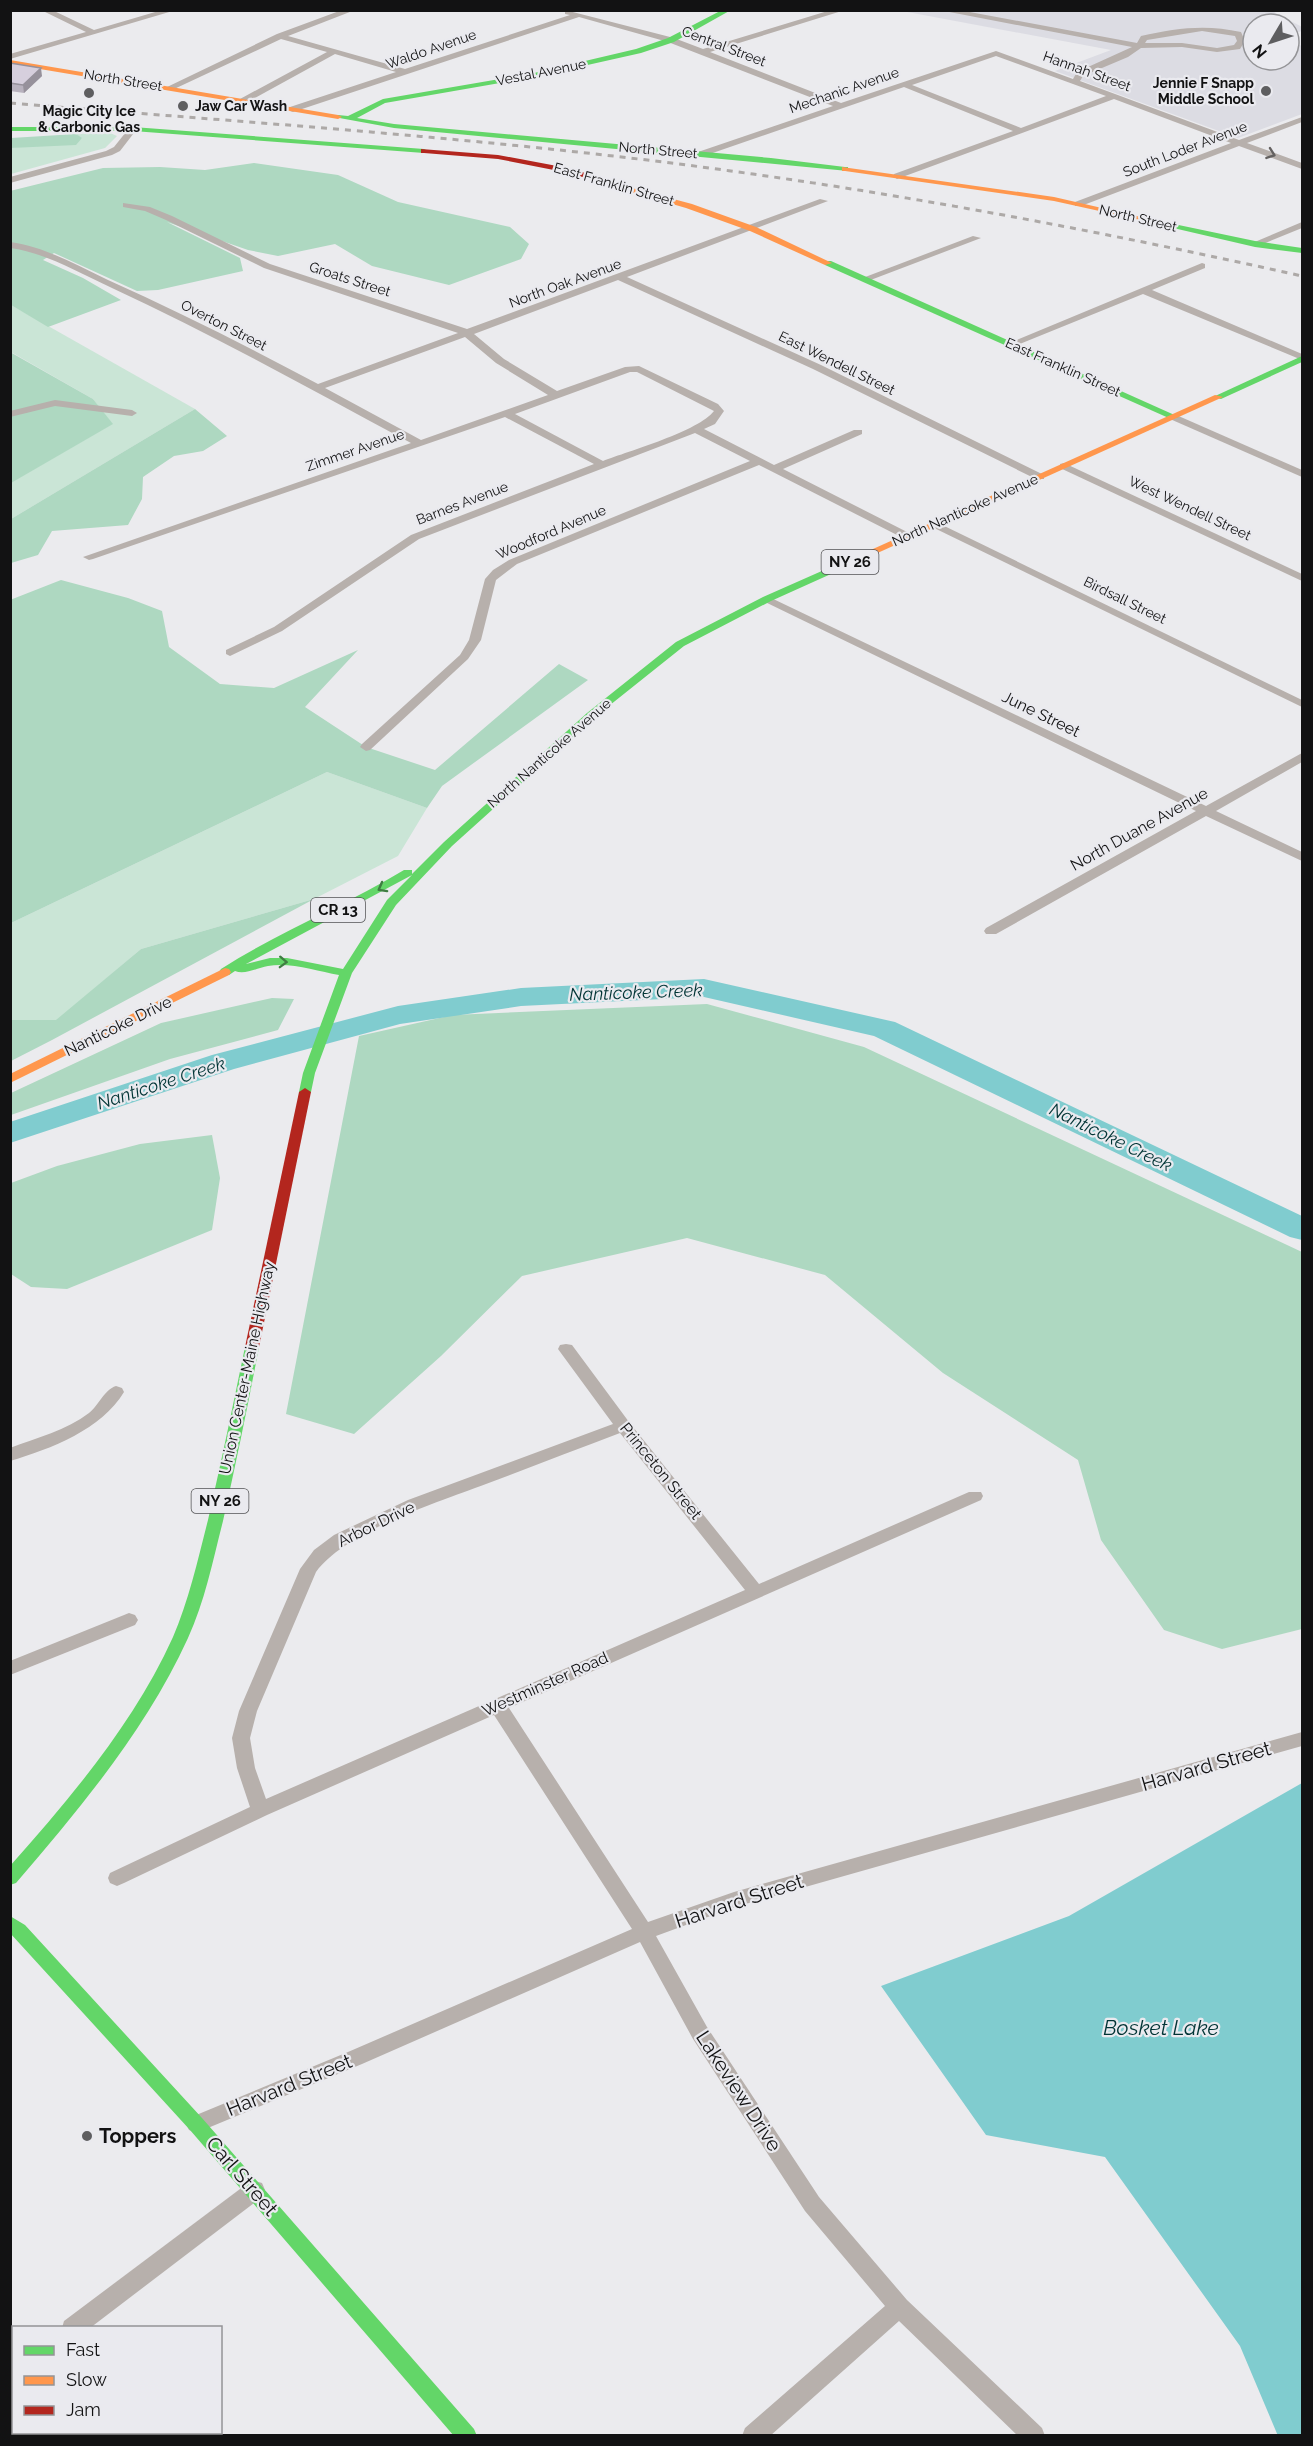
<svg xmlns="http://www.w3.org/2000/svg" width="1313" height="2446" viewBox="0 0 1313 2446" font-family="Raleway,sans-serif">
	<style>
		.built { fill: #dcdce3 }
		.green { fill: #cae5d6 }
		.forest { fill: #aed8c1 }
		.water { fill: #80cccf }
		.lines { fill: none; stroke-linecap: round; stroke-linejoin: round }
		.river { fill: #80cccf; fill-rule: evenodd }
		.street { fill: #b7b0ac; fill-rule: evenodd }
		.fast { fill: #63d668; fill-rule: evenodd }
		.slow { fill: #ff974d; fill-rule: evenodd }
		.jam { fill: #b3261e; fill-rule: evenodd }
		.rail { stroke: #ada9a7; stroke-width: 3; stroke-dasharray: 6 6; stroke-linecap: butt }
		.wall { fill: #b8b2be }
		.shaded-wall { fill: #96919b }
		.building { fill: #d6cfdd; stroke: #96919b; stroke-width: 1.5 }
		.oneway { stroke: #646160 }
		.oneway2 { stroke: #3f7e42 }
		.poi-dot { fill: #5e5e60; stroke: #eaeaef; stroke-width: 2 }
		.labels { text-anchor: middle; dominant-baseline: central; stroke-width: 4.5; stroke-linejoin: round; paint-order: stroke }
		.far-street-label { font-size: 14px; fill: #121213; stroke: #eaeaef }
		.far-poi-label { font-size: 14px; font-weight: bold; fill: #121213; stroke: #eaeaef; text-anchor: end }
		.shield { fill: #eaeaef; stroke: #535355; stroke-width: 1.5 }
		.shield-label { font-size: 15px; font-weight: bold; fill: #121213 }
		.street-label { font-size: 16px; fill: #121213; stroke: #eaeaef }
		.water-label { font-size: 18px; font-style: italic; fill: #003435; stroke: #eaeaef }
		.near-street-label { font-size: 20px; fill: #121213; stroke: #eaeaef }
		.near-poi-label { font-size: 20px; font-weight: bold; fill: #121213; stroke: #eaeaef; text-anchor: start }
		.near-water-label { font-size: 21px; font-style: italic; fill: #003435; stroke: #eaeaef }
	</style>
	<rect width="100%" height="100%" fill="#ebebee"/>
	<!-- built -->
	<path class="built" d="M902,11H1272L1302,27V31L1289,35V24H1253V60H1289V41L1302,46V114L1238,138L1055,71L1111,50Z"/>
	<!-- green -->
	<g class="green">
		<path d="M110,133L117,136L105,148L11,174V148L82,139L76,134Z"/>
		<path d="M11,305L195,409L11,519L10,483L112,424L93,399L11,352Z"/>
		<path d="M327,772L427,808L398,856L314,899L141,949L56,1021L11,1020V923Z"/>
	</g>
	<!-- forest -->
	<g class="forest">
		<path d="M76,134L82,138L76,145L11,148V138Z"/>
		<path d="M254,163L338,175L398,202L510,227L529,244L521,259L449,285L372,266L335,244L278,256L248,250L167,222L240,258L243,271L158,290L137,291L54,253L43,260L83,278L121,300L48,327L11,305L10,191L103,168L160,167L205,170Z"/>
		<path d="M10,352L93,399L113,424L11,483Z"/>
		<path d="M195,409L227,436L203,451L174,456L143,477L142,499L128,525L52,531L38,555L11,563V519Z"/>
		<path d="M61,580L128,598L162,611L169,647L220,684L274,688L358,650L305,707L366,747L435,770L559,664L588,680L442,786L427,808L327,772L11,923L10,600Z"/>
		<path d="M314,899L52,1040L11,1061V1020H56L141,949Z"/>
		<path d="M272,998L294,999L278,1030L170,1059L11,1115V1093L161,1023Z"/>
		<path d="M707,1004L864,1047L1302,1252V1629L1222,1649L1164,1630L1101,1540L1078,1460L943,1373L825,1275L687,1238L522,1276L441,1356L354,1434L286,1414L359,1036L453,1015Z"/>
		<path d="M212,1135L220,1178L212,1230L67,1289L31,1287L11,1274V1183L57,1166L140,1144Z"/>
	</g>
	<!-- water -->
	<path class="water" d="M1302,1783V2435L1278,2436L1240,2346L1105,2157L986,2135L881,1986L1069,1916Z"/>
	<g class="lines">
		<!-- river -->
		<path class="river" d="M704,979L895,1022L1302,1216V1240L1290,1237L874,1036L704,997L521,1006L400,1024L234,1069L10,1143V1122L212,1055L398,1006L521,988Z"/>
		<!-- street -->
		<g class="street">
			<path d="M41,10H52L94,30L162,10H176L10,59V54L86,32Z"/>
			<path d="M342,10H355L288,36L405,69L570,15L565,14V10L674,38L703,49L831,10H845L710,52L841,103L996,51L1073,79L1077,72L1132,47L939,10H959L1137,43L1141,36C1176,28 1206,24 1241,32L1245,41L1240,49L1217,52L1182,47L1141,48L1128,57L1083,76L1080,81L1239,140L1302,117V122L1247,143L1302,163V169L1239,146L1081,206H1075V202L1231,143L1114,99L897,179L893,176L894,174L1013,131L904,87L701,157L698,156V152L833,106L668,42L579,17L293,112L290,111V107L396,72L335,54L246,103H240V99L327,52L281,39L172,90L165,88L277,34ZM1202,31L1235,36L1237,41L1234,45L1217,48L1182,43H1145L1147,40ZM996,56L1106,96L1021,128L912,85Z"/>
			<path d="M130,127L137,129L120,151L112,155L10,183V177L106,151L114,147Z"/>
			<path d="M820,199L828,201L627,277L821,365L1044,475V479H1036L813,369L618,280L474,334L504,359L557,391L625,367L639,366L718,404L724,411L715,424L704,429L774,465L854,430H862V434L783,469L911,534V538H903L759,465L517,564L496,580L481,640L468,659L370,750L366,751L360,747L362,744L460,655L469,640L485,579L493,570L509,560L750,461L695,433L419,539L282,631L230,656L226,654V650L274,627L411,535L594,464L505,417L93,559L89,560L83,557L411,443C312,390 214,335 112,288C79,273 47,253 10,248V242C46,247 76,265 108,280C179,312 249,347 318,384L458,333L264,268L166,220L145,211L123,207V203L150,207L172,216L270,264L467,329ZM465,337L496,363L548,395L421,440L325,388ZM630,372H637L714,411C699,431 629,451 603,461L515,414Z"/>
			<path d="M1302,222V228L1258,246L1250,244Z"/>
			<path d="M973,236L981,238L868,281L860,279Z"/>
			<path d="M1202,263L1205,264V268L1152,290L1302,354V360L1143,294L1015,346L1007,344Z"/>
			<path d="M55,400L132,410L137,413L132,416L55,406L10,417V411Z"/>
			<path d="M1174,414L1302,470V477L1170,419V415Z"/>
			<path d="M1064,463L1302,574V581L1060,468V464Z"/>
			<path d="M934,521L1302,700V707L930,526V522Z"/>
			<path d="M767,596L1206,806L1302,753V762L1216,811L1302,852V861L1206,816L996,934H986L984,931L986,928L1196,811L763,601L761,599Z"/>
			<path d="M566,1344L572,1345L629,1422L759,1584L969,1492H981L983,1496L981,1500L509,1708L648,1922L734,1892L1302,1732V1746L735,1907L656,1936L707,2027L819,2197L907,2300L1042,2428L1045,2436H1018L899,2321L770,2436H742L745,2428L885,2306L805,2211L693,2039L640,1942L362,2064L203,2130L196,2133L189,2130L186,2124L189,2118L348,2052L632,1929L494,1715L267,1815L124,1883L117,1886L110,1883L108,1878L110,1873L250,1807L237,1768L232,1738L239,1711L300,1569L314,1550L334,1535L408,1500L613,1424L558,1349L560,1345ZM620,1433L745,1590L266,1799L255,1768L250,1738L257,1711L316,1572C346,1531 438,1502 486,1484C531,1467 575,1450 620,1433Z"/>
			<path d="M116,1386L122,1388L124,1392C102,1429 51,1449 10,1461V1448C36,1438 67,1430 89,1413C99,1405 104,1390 116,1386Z"/>
			<path d="M129,1613L135,1615L138,1620L135,1625L10,1675V1661Z"/>
			<path d="M255,2181L262,2183L265,2190L262,2197L90,2328H62L64,2321L248,2183Z"/>
			<path d="M14,2362V2383L10,2384V2363Z"/>
		</g>
		<!-- fast -->
		<g class="fast">
			<path d="M722,10H731L674,42L641,53L534,77L385,103L357,118L394,124L771,158L845,167H848V171L394,128L334,117L338,115L348,116L383,99L534,73L636,49L668,38Z"/>
			<path d="M10,127H133L424,149L428,151L424,153L133,131H10Z"/>
			<path d="M1169,223L1255,241L1302,248V253L1255,247L1169,227Z"/>
			<path d="M825,261H831L1179,417L1171,419L825,265Z"/>
			<path d="M1302,356V362L1221,399L1213,397Z"/>
			<path d="M858,555L862,556V560L771,601L684,646L595,717L452,846L396,905L352,973L315,1073L311,1092L305,1096L300,1095L299,1092L303,1073L339,975C317,971 290,962 268,966C257,968 245,975 235,971L229,975H221L219,972L221,969C279,932 344,906 404,870H412V874L444,842L587,713L676,642L763,597ZM412,875L387,900L343,969L287,958H270L246,964Z"/>
			<path d="M252,1342L259,1347C248,1405 236,1463 223,1521C213,1560 205,1601 188,1638C146,1730 81,1807 16,1883L10,1885V1866C72,1796 134,1723 173,1637C189,1600 198,1559 208,1520C221,1463 233,1405 245,1347Z"/>
			<path d="M10,1916L25,1925L202,2118L474,2429L477,2436H454L190,2130L10,1933Z"/>
		</g>
		<!-- slow -->
		<g class="slow">
			<path d="M10,60L338,115L342,117L338,119L10,64Z"/>
			<path d="M842,167L1054,197L1176,225L1172,227L1054,201L845,171H842Z"/>
			<path d="M617,184L692,204L756,227L832,263L825,265L750,231L686,208L617,188Z"/>
			<path d="M1215,395L1223,397L862,560H854L853,558Z"/>
			<path d="M225,968L229,969L231,972L229,975L10,1083V1074Z"/>
		</g>
		<!-- jam -->
		<g class="jam">
			<path d="M421,149L498,155L573,169L624,186L620,188L569,173L498,159L424,153H421Z"/>
			<path d="M305,1088L311,1092L259,1347L252,1352L245,1347L299,1092Z"/>
		</g>
		<!-- rail -->
		<path class="rail" d="M10,103C228,121 446,135 663,162C878,189 1091,229 1302,276"/>
	</g>
	<!-- wall -->
	<path class="wall" d="M10,63L42,76L24,93L10,91Z"/>
	<!-- shaded-wall -->
	<path class="shaded-wall" d="M41,68L42,76L24,93L23,85Z"/>
	<!-- building -->
	<path class="building" d="M10,63L41,68L23,85L10,83Z"/>
	<!-- one-way arrows -->
	<defs><path id="oneway-chevron" d="M-2-3.5L2.5 0L-2 3.5" fill="none" stroke-width="1.6" stroke-linecap="round" stroke-linejoin="round" transform="scale(1.5)"/></defs>
	<use class="oneway" href="#oneway-chevron" transform="translate(1271 154) rotate(20)"/>
	<g class="oneway2">
		<use href="#oneway-chevron" transform="translate(382 888) rotate(151)"/>
		<use href="#oneway-chevron" transform="translate(283 962) rotate(2)"/>
	</g>
	<!-- markers -->
	<g class="poi-dot">
		<circle cx="1266" cy="91" r="6"/>
		<circle cx="89" cy="93" r="6"/>
		<circle cx="183" cy="106" r="6"/>
		<circle cx="87" cy="2136" r="6"/>
	</g>
	<g class="labels">
		<!-- far-street labels -->
		<g class="far-street-label">
			<text transform="translate(724 46) rotate(21)">Central Street</text>
			<text transform="translate(431 49) rotate(-19)">Waldo Avenue</text>
			<text transform="translate(1087 71) rotate(20)">Hannah Street</text>
			<text transform="translate(541 72) rotate(-11)">Vestal Avenue</text>
			<text transform="translate(123 80) rotate(9)">North Street</text>
			<text transform="translate(844 90) rotate(-19)">Mechanic Avenue</text>
			<text transform="translate(1185 149) rotate(-21)">South Loder Avenue</text>
			<text transform="translate(658 150) rotate(5)">North Street</text>
			<text transform="translate(614 184) rotate(16)">East Franklin Street</text>
			<text transform="translate(1138 218) rotate(13)">North Street</text>
			<text transform="translate(350 279) rotate(18)">Groats Street</text>
			<text transform="translate(565 283) rotate(-20)">North Oak Avenue</text>
			<text transform="translate(224 325) rotate(27)">Overton Street</text>
			<text transform="translate(837 363) rotate(26)">East Wendell Street</text>
			<text transform="translate(1063 367) rotate(24)">East Franklin Street</text>
			<text transform="translate(355 450) rotate(-19)">Zimmer Avenue</text>
			<text transform="translate(462 503) rotate(-21)">Barnes Avenue</text>
			<text transform="translate(1190 508) rotate(25)">West Wendell Street</text>
			<text transform="translate(965 510) rotate(-24)">North Nanticoke Avenue</text>
			<text transform="translate(551 532) rotate(-23)">Woodford Avenue</text>
			<text transform="translate(1125 600) rotate(26)">Birdsall Street</text>
			<text transform="translate(549 753) rotate(-41)">North Nanticoke Avenue</text>
		</g>
		<!-- far-poi labels -->
		<g class="far-poi-label">
			<text x="1254" y="83">Jennie F Snapp<tspan x="1254" dy="16">Middle School</tspan></text>
			<text x="195" y="106" text-anchor="start">Jaw Car Wash</text>
			<text x="89" y="111" text-anchor="middle">Magic City Ice<tspan x="89" dy="16">&amp; Carbonic Gas</tspan></text>
		</g>
		<!-- shield labels -->
		<g class="shield">
			<rect x="821.5" y="550" width="57" height="24" rx="4.5"/>
			<rect x="311" y="898" width="54" height="24" rx="4.5"/>
			<rect x="191.5" y="1489" width="57" height="24" rx="4.5"/>
		</g>
		<g class="shield-label">
			<text x="850" y="562">NY 26</text>
			<text x="338" y="910">CR 13</text>
			<text x="220" y="1501">NY 26</text>
		</g>
		<!-- street labels -->
		<g class="street-label">
			<text transform="translate(1041 714) rotate(26)">June Street</text>
			<text transform="translate(1139 829) rotate(-29)">North Duane Avenue</text>
			<text transform="translate(118 1026) rotate(-26)">Nanticoke Drive</text>
			<text transform="translate(247 1368) rotate(-78)">Union Center-Maine Highway</text>
			<text transform="translate(661 1471) rotate(51)">Princeton Street</text>
			<text transform="translate(376 1524) rotate(-26)">Arbor Drive</text>
			<text transform="translate(545 1684) rotate(-24)">Westminster Road</text>
		</g>
		<!-- water labels -->
		<g class="water-label">
			<text transform="translate(636 992) rotate(-2)">Nanticoke Creek</text>
			<text transform="translate(161 1083) rotate(-18)">Nanticoke Creek</text>
			<text transform="translate(1111 1137) rotate(26)">Nanticoke Creek</text>
		</g>
		<!-- near-street labels -->
		<g class="near-street-label">
			<text transform="translate(1206 1766) rotate(-16)">Harvard Street</text>
			<text transform="translate(739 1901) rotate(-18)">Harvard Street</text>
			<text transform="translate(289 2085) rotate(-22)">Harvard Street</text>
			<text transform="translate(739 2091) rotate(57)">Lakeview Drive</text>
			<text transform="translate(242 2176) rotate(49)">Carl Street</text>
		</g>
		<!-- near-poi labels -->
		<g class="near-poi-label">
			<text x="99" y="2136">Toppers</text>
		</g>
		<!-- near-water labels -->
		<g class="near-water-label">
			<text x="1161" y="2027">Bosket Lake</text>
		</g>
	</g>
	<!-- border -->
	<rect width="1313" height="2446" fill="none" stroke="#121213" stroke-width="24"/>
	<!-- legend -->
	<rect x="12" y="2326" width="210" height="108" fill="#eaeaef" stroke="#949497" stroke-width="1.5"/>
	<rect x="24" y="2346" width="30" height="9" fill="#63d668" stroke="#949497" stroke-width="1.5"/>
	<text x="66" y="2356" font-size="18" fill="#121213">Fast</text>
	<rect x="24" y="2376" width="30" height="9" fill="#ff974d" stroke="#949497" stroke-width="1.5"/>
	<text x="66" y="2386" font-size="18" fill="#121213">Slow</text>
	<rect x="24" y="2406" width="30" height="9" fill="#b3261e" stroke="#949497" stroke-width="1.5"/>
	<text x="66" y="2416" font-size="18" fill="#121213">Jam</text>
	<!-- north arrow -->
	<g transform="translate(1271 42) rotate(231)"><circle r="28" fill="#eaeaef" stroke="#949497" stroke-width="1.5"/>
	<path d="M0-4.5L10 22L0 15L-10 22Z" fill="#5e5e60"/>
	<text y="-9" font-size="16" font-weight="bold" text-anchor="middle" fill="#121213">N</text>
	</g>
</svg>
